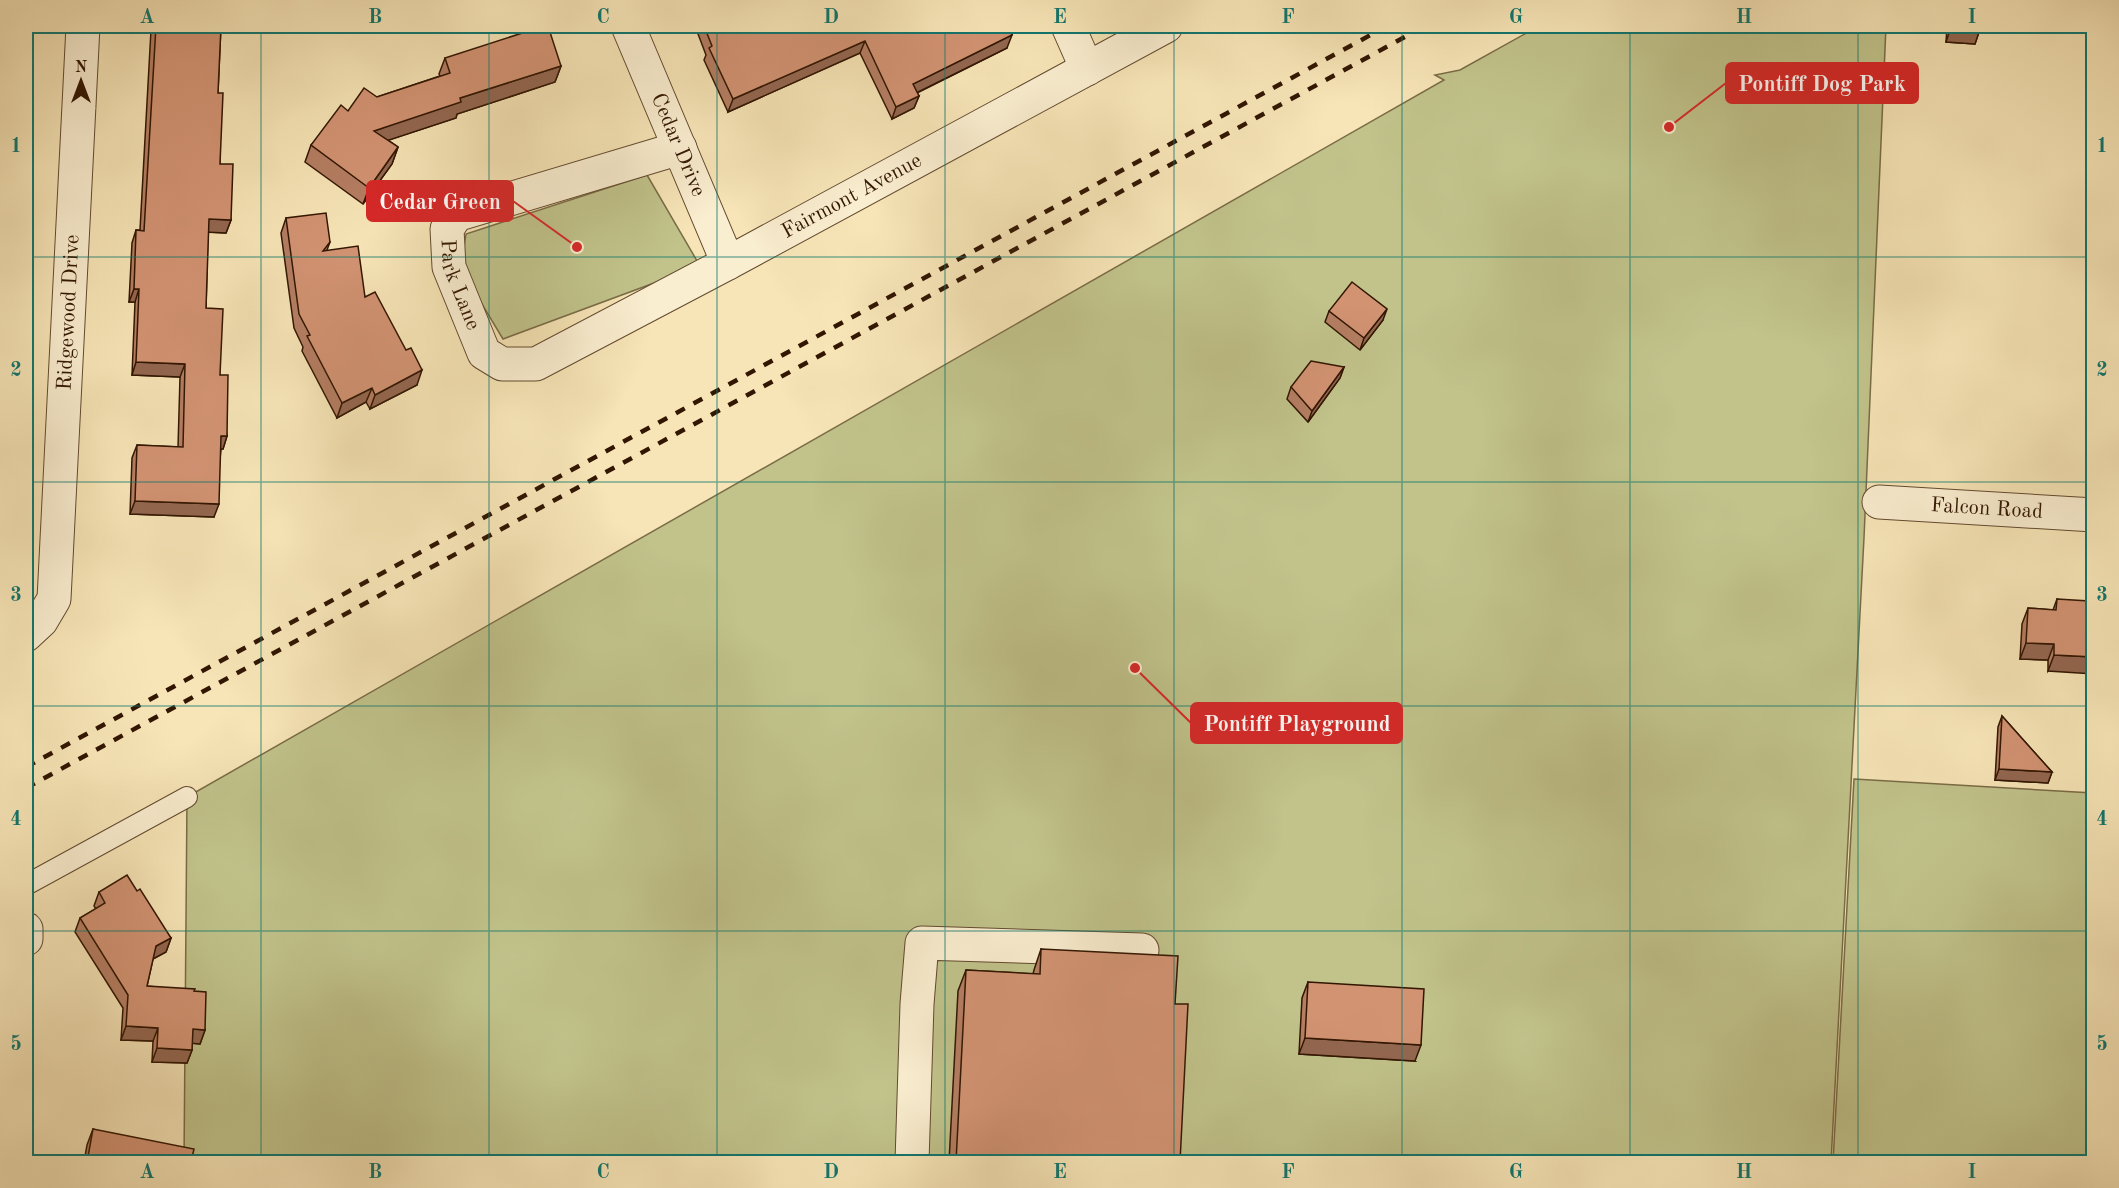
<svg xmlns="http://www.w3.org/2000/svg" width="2119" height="1188" viewBox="0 0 2119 1188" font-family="'Old Standard TT',serif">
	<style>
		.green { fill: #c1c38b; stroke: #7a6c46; stroke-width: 1.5 }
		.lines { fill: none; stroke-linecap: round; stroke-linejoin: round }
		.lane-casing { stroke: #634a2f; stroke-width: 22 }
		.street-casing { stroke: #634a2f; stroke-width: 35 }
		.lane { stroke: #faeed0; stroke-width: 20 }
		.street { stroke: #faeed0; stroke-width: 33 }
		.rail { stroke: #321602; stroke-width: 4.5; stroke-dasharray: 10 10; stroke-linecap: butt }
		.wall { fill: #b57e63; stroke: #321602; stroke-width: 1.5 }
		.shaded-wall { fill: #936750; stroke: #321602; stroke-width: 1.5 }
		.building { fill: #d29373; stroke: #321602; stroke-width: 1.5 }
		.grid { fill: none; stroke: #0f766e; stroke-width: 1.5; stroke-opacity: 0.55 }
		.labels { text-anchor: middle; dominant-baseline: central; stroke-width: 4.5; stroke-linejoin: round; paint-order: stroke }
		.street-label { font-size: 21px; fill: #321602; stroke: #faeed0 }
		.leader { fill: none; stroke: #d62828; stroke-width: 2 }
		.callout-dot { fill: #d62828; stroke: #faeed0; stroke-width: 2 }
		.callout { fill: #d62828; stroke: #d62828; stroke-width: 2 }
		.callout-label { font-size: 22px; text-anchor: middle; font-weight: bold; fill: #fff }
		.neatline { fill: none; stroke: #0f766e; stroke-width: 2 }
		.grid-label { font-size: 20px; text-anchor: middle; font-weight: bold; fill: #0f766e }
	</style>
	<rect width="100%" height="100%" fill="#f7e5b7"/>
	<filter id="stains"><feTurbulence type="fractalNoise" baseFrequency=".00333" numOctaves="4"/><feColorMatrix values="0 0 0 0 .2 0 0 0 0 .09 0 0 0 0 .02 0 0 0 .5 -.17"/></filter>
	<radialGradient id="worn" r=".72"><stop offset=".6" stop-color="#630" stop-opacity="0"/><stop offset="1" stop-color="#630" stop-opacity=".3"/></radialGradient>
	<!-- green -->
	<g class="green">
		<path d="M1539,26H1886L1864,538L1831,1162H184L187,797L1444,80L1435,75L1460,70Z"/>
		<path d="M647,175L700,266L503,339L474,291L462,260L466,234Z"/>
		<path d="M1854,779L2093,793V1162H1833Z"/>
	</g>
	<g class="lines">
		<!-- lane casing -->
		<g class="lane-casing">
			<path id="lane" d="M26,885L187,797"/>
		</g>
		<!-- street casing -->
		<g class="street-casing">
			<g id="street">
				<path id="s1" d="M628,26L728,263"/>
				<path d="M1068,26L1087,69"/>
				<path id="s2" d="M680,148L456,215L447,229L449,267L484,353L502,364H536L728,263L1166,26"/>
				<path id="s3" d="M1879,502L2094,515"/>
				<path id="s4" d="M26,635L41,621L54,599L83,26"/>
				<path d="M26,939V929"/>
				<path d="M912,1162L917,1004L922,943L1142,950"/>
			</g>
		</g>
		<!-- lane -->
		<use href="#lane" class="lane"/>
		<!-- street -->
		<use href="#street" class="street"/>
		<!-- rail -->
		<g class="rail">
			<path d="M26,767L1387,26"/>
			<path d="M26,788L1425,26"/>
		</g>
	</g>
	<!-- wall -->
	<g class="wall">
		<path d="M153,26H221L218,93L220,164L231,220L226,233L208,232L206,308L220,375L227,436L223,449H221L214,517L130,514L132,458L137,445L178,447L180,377L132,375L135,302H129L132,243L136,230H140L151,30Z"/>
		<path d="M695,26H1007V48L917,93L919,96L914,108L892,119L860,53L728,112L704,60L706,55Z"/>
		<path d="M1947,26H1981L1975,44L1946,42Z"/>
		<path d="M445,58L561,66L555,82L457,114L456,118L388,140L398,147L392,164L363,204L305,162L311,145L348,111L377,97L440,76L439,74Z"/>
		<path d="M286,218L330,242L327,250L365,297L417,385L370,409L366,402L337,418L302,351L303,347L294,328L281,233Z"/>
		<path d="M1329,311L1383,320L1360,350L1325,322Z"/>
		<path d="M1344,367L1340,378L1308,422L1287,399L1291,387Z"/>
		<path d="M2057,599L2089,611L2048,671V660L2020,659L2022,624L2028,608L2053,610Z"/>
		<path d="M2002,716L2052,772L2048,783L1995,780L1998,727Z"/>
		<path d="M137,891L171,938L166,952L153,959L147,986L194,991L205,1030L200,1044L192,1043V1050L187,1063L152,1062L153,1041L121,1040L123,1008L75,932L80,918L96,909L94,906L99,892Z"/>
		<path d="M1041,949L1175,1004L1180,1162H949L958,991L966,970L1033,974L1034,970Z"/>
		<path d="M1308,982L1415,1061L1299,1054L1302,998Z"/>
		<path d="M93,1129L191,1162H84L87,1145Z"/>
	</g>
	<!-- shaded-wall -->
	<g class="shaded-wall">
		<path d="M1951,27L1980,29L1975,44L1946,42Z"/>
		<path d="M1012,35L1007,48L908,97L913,84Z"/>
		<path d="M865,41L860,53L728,112L733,99Z"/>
		<path d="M561,66L555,82L457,114L456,118L368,147L374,131L460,98Z"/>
		<path d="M919,96L914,108L892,119L896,107Z"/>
		<path d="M398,147L392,164L363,204L369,188Z"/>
		<path d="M209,219L231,220L226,233L204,232Z"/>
		<path d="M134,289H139L135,302H129Z"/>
		<path d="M1387,309L1383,320L1360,350L1364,338Z"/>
		<path d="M136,362L185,364L180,377L132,375Z"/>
		<path d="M1344,367L1340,378L1308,422L1312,411Z"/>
		<path d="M422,370L417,385L370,409L375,395Z"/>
		<path d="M372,388L366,402L337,418L342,403Z"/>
		<path d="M221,436H227L223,449H217Z"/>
		<path d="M135,501L219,504L214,517L130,514Z"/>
		<path d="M2026,643L2054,644L2048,660L2020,659Z"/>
		<path d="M2054,655L2094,657V674L2048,671Z"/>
		<path d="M1999,769L2052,772L2048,783L1995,780Z"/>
		<path d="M171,938L166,952L151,960L156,946Z"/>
		<path d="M126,1026L158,1028L153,1041L121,1040Z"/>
		<path d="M193,1029L205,1030L200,1044L188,1043Z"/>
		<path d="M1305,1038L1421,1045L1415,1061L1299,1054Z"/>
		<path d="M157,1048L192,1050L187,1063L152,1062Z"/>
	</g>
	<!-- building -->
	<g class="building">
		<path d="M156,26H221L218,93H223L220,164H233L231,220L209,219L206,308L223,309L220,375H228L227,436H221L219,504L135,501L137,445L183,447L185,364L136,362L139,289H134L136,230L144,231Z"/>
		<path d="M544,26H548L561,66L460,98L461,102L374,131L398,147L369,188L311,145L341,105L348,111L364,88L377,97L450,73L445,58Z"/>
		<path d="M704,26H1007L1012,35L913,84L919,96L896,107L865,41L733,99L709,48L712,46Z"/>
		<path d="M1951,26H1981L1980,29L1951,27Z"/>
		<path d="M326,213L330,242L323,251L358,246L365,297L375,292L406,350L411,348L422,370L375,395L372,388L342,403L307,336L310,335L299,314L286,218Z"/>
		<path d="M1352,282L1387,309L1364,338L1329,311Z"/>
		<path d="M1311,361L1344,367L1312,411L1291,387Z"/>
		<path d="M2057,599L2089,601V611L2094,612V657L2054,655V644L2026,643L2028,608L2056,610Z"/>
		<path d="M2002,716L2052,772L1999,769Z"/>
		<path d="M127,875L137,891L140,889L171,938L156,946L147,986L195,989L194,991L206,992L205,1030L193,1029L192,1050L157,1048L158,1028L126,1026L128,995L80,918L105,903L99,892Z"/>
		<path d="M1041,949L1178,956L1175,1004H1188L1180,1162H956L966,970L1040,974Z"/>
		<path d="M1308,982L1424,989L1421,1045L1305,1038Z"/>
		<path d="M93,1129L194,1149L191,1162H87Z"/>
	</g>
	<!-- grid -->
	<path class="grid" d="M261,26V1162M489,26V1162M717,26V1162M945,26V1162M1174,26V1162M1402,26V1162M1630,26V1162M1858,26V1162M26,257H2094M26,482H2094M26,706H2094M26,931H2094"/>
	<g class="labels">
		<!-- street labels -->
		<g class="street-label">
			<text stroke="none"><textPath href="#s1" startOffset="129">Cedar Drive</textPath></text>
			<text stroke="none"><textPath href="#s2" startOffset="794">Fairmont Avenue</textPath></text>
			<text stroke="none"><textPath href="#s2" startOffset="308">Park Lane</textPath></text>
			<text stroke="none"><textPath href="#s4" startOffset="333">Ridgewood Drive</textPath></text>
			<text stroke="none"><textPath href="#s3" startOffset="108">Falcon Road</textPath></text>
		</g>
	</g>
	<!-- callouts -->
	<path class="leader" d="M1669 127L1726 83M577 247L513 201M1135 668L1191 723"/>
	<g class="callout-dot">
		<circle cx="1669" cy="127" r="6"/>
		<circle cx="577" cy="247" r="6"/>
		<circle cx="1135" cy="668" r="6"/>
	</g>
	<g class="callout">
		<rect x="1726" y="63" width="192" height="40" rx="6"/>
		<rect x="367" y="181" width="146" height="40" rx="6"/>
		<rect x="1191" y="703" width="211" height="40" rx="6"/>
	</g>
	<g class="callout-label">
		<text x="1822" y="91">Pontiff Dog Park</text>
		<text x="440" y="209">Cedar Green</text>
		<text x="1297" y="731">Pontiff Playground</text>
	</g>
	<!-- margin -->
	<rect width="2119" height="1188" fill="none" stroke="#f7e5b7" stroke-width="66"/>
	<!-- north arrow -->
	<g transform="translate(81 81)" stroke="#faeed0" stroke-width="4.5" paint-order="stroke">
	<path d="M0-4.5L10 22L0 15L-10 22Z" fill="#321602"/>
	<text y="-9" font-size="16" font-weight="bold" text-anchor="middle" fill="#321602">N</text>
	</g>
	<rect x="33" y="33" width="2053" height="1122" class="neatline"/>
	<g class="grid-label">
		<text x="147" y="23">A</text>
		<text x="375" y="23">B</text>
		<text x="603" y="23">C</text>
		<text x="831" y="23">D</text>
		<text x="1060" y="23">E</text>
		<text x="1288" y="23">F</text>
		<text x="1516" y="23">G</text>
		<text x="1744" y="23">H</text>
		<text x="1972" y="23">I</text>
		<text x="16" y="152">1</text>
		<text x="2102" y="152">1</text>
		<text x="16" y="376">2</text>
		<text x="2102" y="376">2</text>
		<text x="16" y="601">3</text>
		<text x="2102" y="601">3</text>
		<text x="16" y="825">4</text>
		<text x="2102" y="825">4</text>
		<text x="16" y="1050">5</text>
		<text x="2102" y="1050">5</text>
		<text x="147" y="1178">A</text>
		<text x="375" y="1178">B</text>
		<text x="603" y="1178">C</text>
		<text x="831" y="1178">D</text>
		<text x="1060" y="1178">E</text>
		<text x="1288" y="1178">F</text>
		<text x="1516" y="1178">G</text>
		<text x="1744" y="1178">H</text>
		<text x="1972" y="1178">I</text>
	</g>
	<rect width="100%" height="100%" filter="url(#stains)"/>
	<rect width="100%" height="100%" fill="url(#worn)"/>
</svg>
